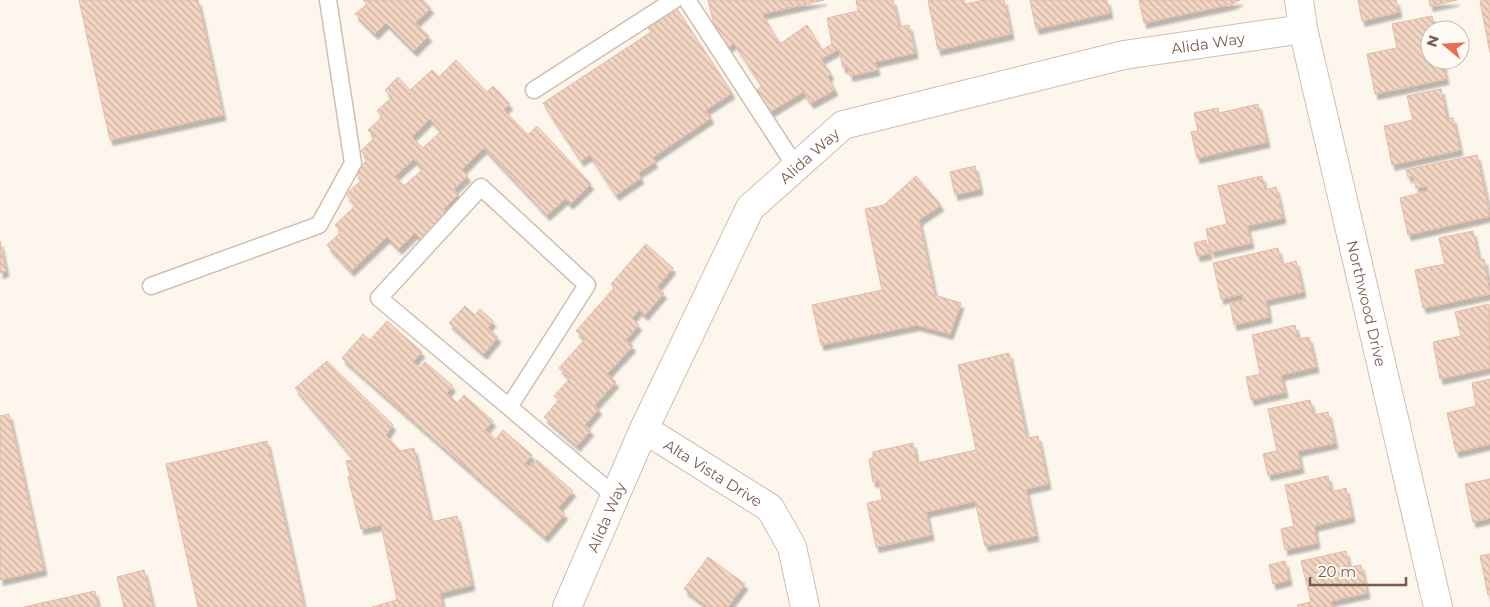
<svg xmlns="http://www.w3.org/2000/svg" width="1490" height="607" viewBox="0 0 1490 607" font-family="Montserrat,sans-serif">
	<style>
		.building { fill: url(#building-back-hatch); stroke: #e6bba3; fill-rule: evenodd; filter: url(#shadow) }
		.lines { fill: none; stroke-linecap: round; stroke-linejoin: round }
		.service-casing { stroke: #d1beb0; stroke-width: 19 }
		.minor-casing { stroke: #d1beb0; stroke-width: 30 }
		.service { stroke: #fff; stroke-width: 16 }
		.minor { stroke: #fff; stroke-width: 28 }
		.labels { text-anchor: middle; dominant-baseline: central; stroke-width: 4; stroke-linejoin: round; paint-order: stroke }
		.street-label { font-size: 15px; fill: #7a5c4d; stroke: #fffaf3 }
	</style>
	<defs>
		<pattern id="building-back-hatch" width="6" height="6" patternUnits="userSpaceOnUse" patternTransform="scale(1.25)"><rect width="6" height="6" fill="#f3d5c3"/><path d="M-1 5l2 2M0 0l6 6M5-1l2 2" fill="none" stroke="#cab0a1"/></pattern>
		<filter id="shadow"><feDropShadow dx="3" dy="5.5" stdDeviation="1" flood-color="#0004"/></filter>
	</defs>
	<rect width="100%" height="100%" fill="#fdf6ec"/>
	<!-- building -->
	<g class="building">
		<path d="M79,0H198L223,115L110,140Z"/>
		<path d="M363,0H423L431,8L415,23L429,36L414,51L386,23L375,34L355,14L367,4Z"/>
		<path d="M708,0H824L762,14L780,44L807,25L822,50L832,44L827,18L858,11L856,0H893L899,27L909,25L915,53L875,62L877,70L850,76L848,67L843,68L839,49L821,59L831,74L828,77L835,90L811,103L803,92L770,112L756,91L762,86L734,43L728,48L711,21L713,20Z"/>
		<path d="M928,0H964L965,4L984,0H1004L1011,34L938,50Z"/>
		<path d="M1030,0H1107L1110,13L1036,29Z"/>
		<path d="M1139,0H1240L1232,4L1144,23Z"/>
		<path d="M1358,0H1396L1399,12L1362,21Z"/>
		<path d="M1429,0H1457L1430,6Z"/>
		<path d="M1490,0V53L1480,1Z"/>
		<path d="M677,9L732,93L706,110L711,118L652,158L655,162L638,173L641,178L616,195L590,155L581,161L543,103L651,32L648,28Z"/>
		<path d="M1432,16L1435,30H1430V60H1442L1446,79L1375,94L1367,54L1397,48L1392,24Z"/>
		<path d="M456,60L487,92L493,86L510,104L504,110L528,135L537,126L591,184L570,204L565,199L547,215L484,148L462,170L468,176L454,189L459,194L444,209L449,214L422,240L415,233L399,249L387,237L351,271L327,245L341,232L335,225L356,205L346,194L362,180L355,172L368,159L361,151L375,137L368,130L382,117L377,111L392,97L385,90L398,77L410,90L432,70L439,77ZM430,119L441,131L423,148L412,137ZM414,159L423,169L404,186L395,176Z"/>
		<path d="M1441,89L1447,119L1453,118L1460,150L1392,165L1384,126L1413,120L1407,96Z"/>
		<path d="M1258,104L1267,142L1197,158L1191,132L1198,131L1194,113L1218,108L1219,113Z"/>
		<path d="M1477,155L1490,216L1408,235L1400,198L1428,191L1427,186L1416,188L1413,176L1408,177L1406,170Z"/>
		<path d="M975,166L980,189L955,195L950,172Z"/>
		<path d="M916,176L941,205L919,220L935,295L961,303L950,334L917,325L821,345L812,305L882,290L865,209L884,205Z"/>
		<path d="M1262,176L1265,190L1276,187L1283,218L1247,226L1251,243L1211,252L1206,229L1227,224L1218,186Z"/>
		<path d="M1473,231L1479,260L1484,259L1490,294L1423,308L1415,270L1445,264L1439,238Z"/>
		<path d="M1206,240L1209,254L1197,256L1194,243Z"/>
		<path d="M0,241L6,271L0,273Z"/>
		<path d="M646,244L673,268L657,287L664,293L645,315L639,310L632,318L639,325L626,340L633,346L607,374L616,382L595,405L599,409L585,425L591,430L577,446L544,417L559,400L554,396L570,378L559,368L585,339L576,331L614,288L611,284Z"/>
		<path d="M1278,248L1282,265L1296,261L1303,292L1266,300L1269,317L1234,325L1230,303L1244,300L1242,294L1221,299L1213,263Z"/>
		<path d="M1489,304L1490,368L1440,379L1433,342L1461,336L1455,312Z"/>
		<path d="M465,306L475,315L480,309L493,321L488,328L498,337L484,354L449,323Z"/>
		<path d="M387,321L422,352L413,362L420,368L425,362L453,386L447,393L457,403L464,395L493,421L485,430L496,439L503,430L532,455L525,463L530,467L537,460L573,491L558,508L565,514L545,537L342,358L363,334L370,340Z"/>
		<path d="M1295,325L1298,339L1309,337L1316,367L1281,375L1285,392L1251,400L1246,377L1260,374L1252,335Z"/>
		<path d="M1009,353L1027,438L1038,436L1048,484L1026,489L1036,536L985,546L975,501L926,512L931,535L876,547L867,503L882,500L879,481L873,482L869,459L873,458V452L913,443L917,463L976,450L958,365Z"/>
		<path d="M327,361L393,425L386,435L400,451L414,448L431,522L457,516L472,585L440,593L443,607H372L397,600L381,525L361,529L348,477L350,476L346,461L355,460L295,388Z"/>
		<path d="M1490,379V444L1456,452L1447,413L1476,406L1472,383Z"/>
		<path d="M1310,400L1314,415L1328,412L1335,443L1298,451L1301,468L1268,475L1263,454L1277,451L1268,409Z"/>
		<path d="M9,414L44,570L0,580V416Z"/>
		<path d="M267,441L304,607H198L166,464Z"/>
		<path d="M1328,476L1331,492L1346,488L1352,517L1314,526L1317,543L1285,550L1281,529L1294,526L1285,485Z"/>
		<path d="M1490,479V518L1473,522L1465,484Z"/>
		<path d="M1346,551L1349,567L1361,565L1367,593L1331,601L1332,607H1298L1297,605L1311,602L1301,561Z"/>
		<path d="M1490,554V594L1488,595L1480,556Z"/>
		<path d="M708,557L745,584L728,607H708L684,589Z"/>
		<path d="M1285,561L1289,580L1273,584L1269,565Z"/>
		<path d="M144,570L153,607H124L117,577Z"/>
		<path d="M95,591L98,607H24Z"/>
	</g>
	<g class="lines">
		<!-- service casing -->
		<g class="service-casing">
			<g id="service">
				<path d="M687,0L796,167"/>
				<path d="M534,90L674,0"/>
				<path d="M151,286L319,225L353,163L328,0"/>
				<path d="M509,407L587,285L481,187L379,298C457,364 536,430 615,496"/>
			</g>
		</g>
		<!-- minor casing -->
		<g class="minor-casing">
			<g id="minor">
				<path id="s1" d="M1299,0L1303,29L1438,607"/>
				<path id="s2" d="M644,429L770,508L792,547L805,607"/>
				<path id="s3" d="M567,607L644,429L750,208L843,125L1124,55L1303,29"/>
			</g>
		</g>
		<!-- service -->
		<use href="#service" class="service"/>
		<!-- minor -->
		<use href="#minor" class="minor"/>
	</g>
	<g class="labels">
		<!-- street labels -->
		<g class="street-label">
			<text stroke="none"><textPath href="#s3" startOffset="938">Alida Way</textPath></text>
			<text stroke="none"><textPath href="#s3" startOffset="518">Alida Way</textPath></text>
			<text stroke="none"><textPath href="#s1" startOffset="311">Northwood Drive</textPath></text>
			<text stroke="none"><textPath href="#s2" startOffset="82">Alta Vista Drive</textPath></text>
			<text stroke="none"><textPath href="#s3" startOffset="98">Alida Way</textPath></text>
		</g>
	</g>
	<!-- north arrow -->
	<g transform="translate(1445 45) rotate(288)"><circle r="24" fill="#fffaf3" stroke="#cabbb1"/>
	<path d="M0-4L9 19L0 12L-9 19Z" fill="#e76f51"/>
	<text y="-8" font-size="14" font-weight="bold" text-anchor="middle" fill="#7a5c4d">N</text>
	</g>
	<!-- scale -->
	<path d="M1310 577v8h96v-8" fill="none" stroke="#7a5c4d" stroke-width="2.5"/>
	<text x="1318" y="577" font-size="15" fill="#7a5c4d" stroke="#fffaf3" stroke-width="4" paint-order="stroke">20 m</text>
</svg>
